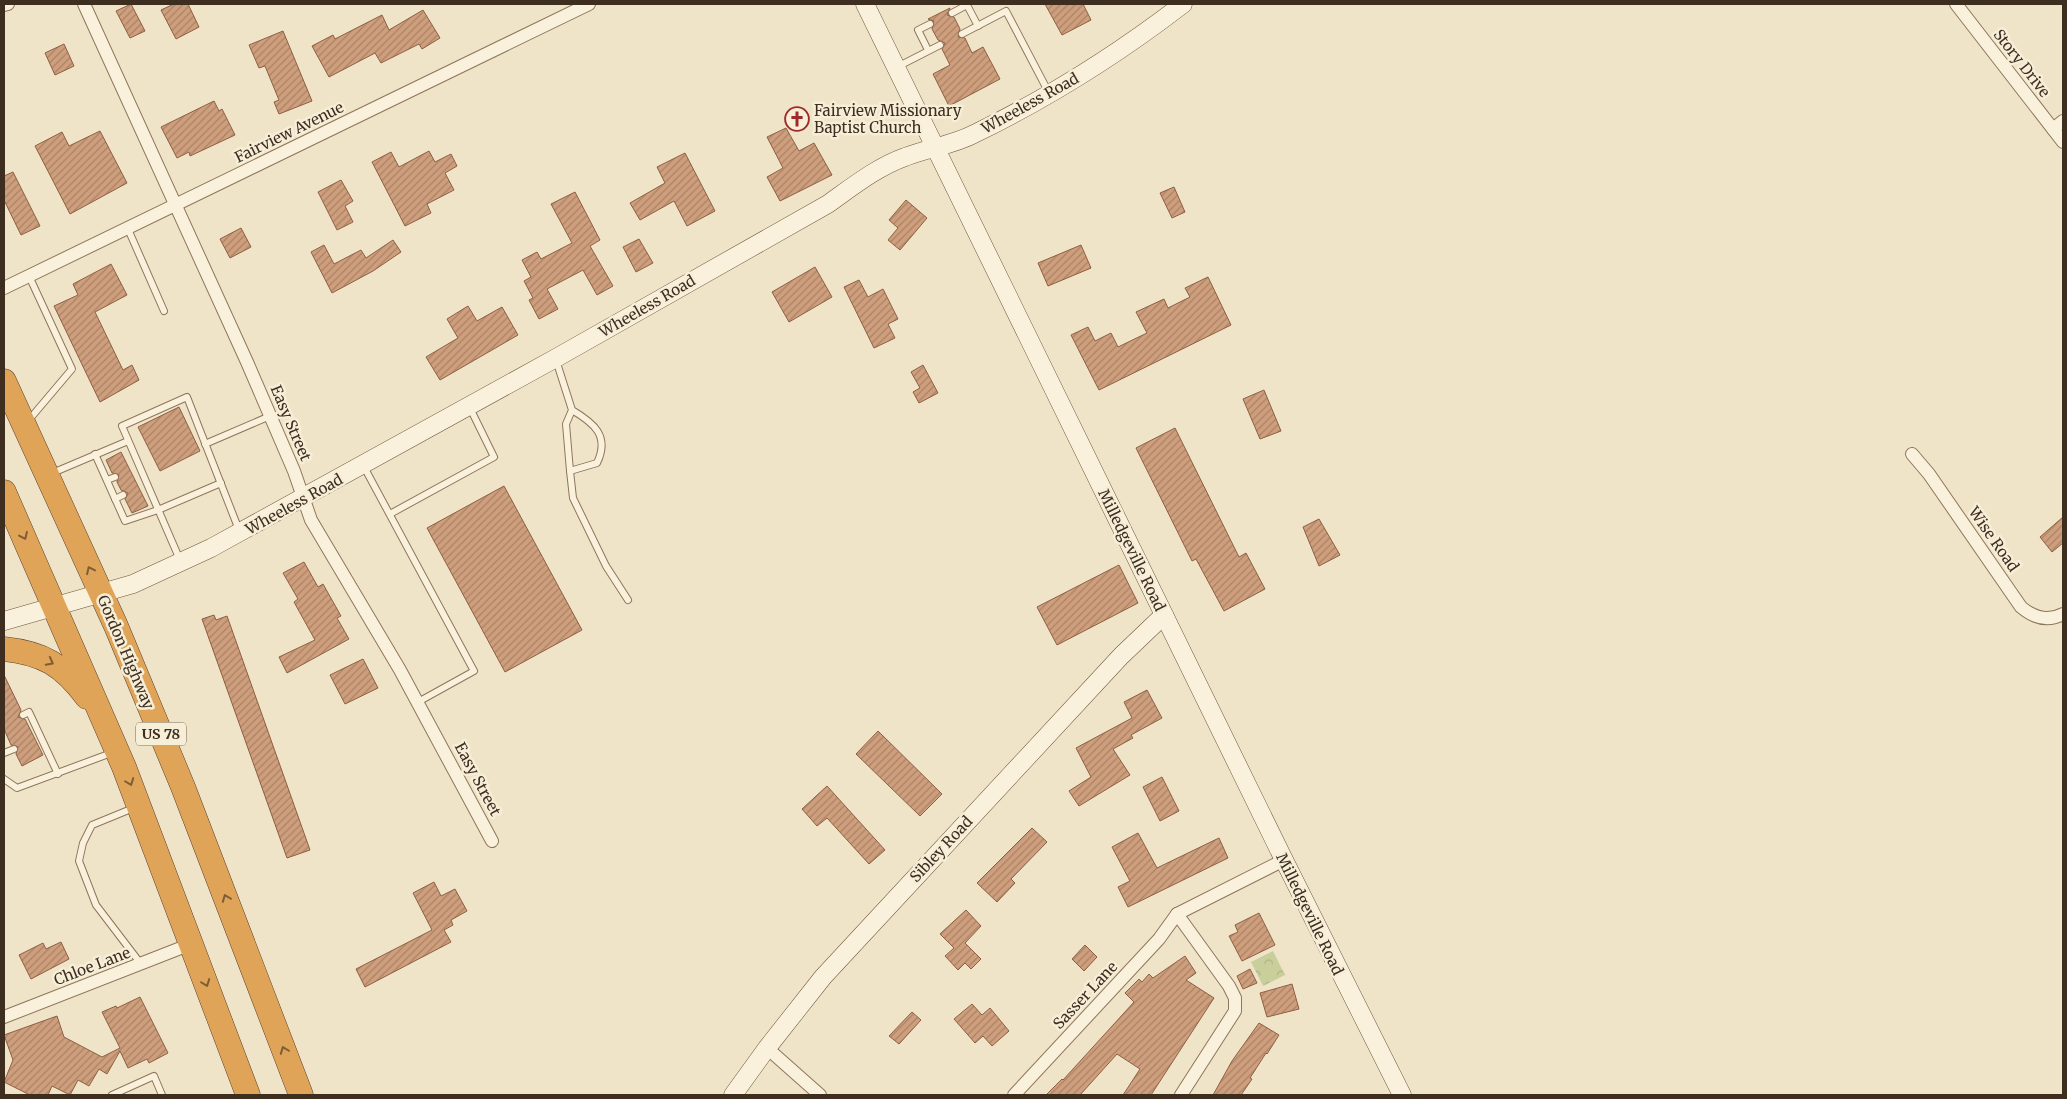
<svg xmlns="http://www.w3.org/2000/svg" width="2067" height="1099" viewBox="0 0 2067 1099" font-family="Merriweather,serif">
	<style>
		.forest { fill: url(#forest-crowns) }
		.building { fill: url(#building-hatch); stroke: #8d5f41 }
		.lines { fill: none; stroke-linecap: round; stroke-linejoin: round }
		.lane-casing { stroke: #8d765c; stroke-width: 8 }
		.street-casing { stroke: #8d765c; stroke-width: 14 }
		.secondary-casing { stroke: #6f573f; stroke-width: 19 }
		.highway-casing { stroke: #5b4430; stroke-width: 25 }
		.lane { stroke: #faf1dc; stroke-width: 6 }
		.street { stroke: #faf1dc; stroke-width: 12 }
		.secondary { stroke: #faf1dc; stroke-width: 18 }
		.highway { stroke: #e0a458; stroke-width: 24 }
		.oneway { stroke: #7e5d36 }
		.labels { text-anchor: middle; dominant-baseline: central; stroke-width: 5; stroke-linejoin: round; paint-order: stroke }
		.shield { fill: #f7eed8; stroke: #756857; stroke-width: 1 }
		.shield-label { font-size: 14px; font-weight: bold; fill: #3d2e20 }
		.street-label { font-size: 15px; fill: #3d2e20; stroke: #f7eed8 }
		.poi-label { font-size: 15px; fill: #3d2e20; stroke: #f7eed8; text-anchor: start }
	</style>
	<defs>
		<pattern id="forest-crowns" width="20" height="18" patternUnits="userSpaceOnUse" patternTransform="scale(1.25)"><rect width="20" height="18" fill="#c9cf9b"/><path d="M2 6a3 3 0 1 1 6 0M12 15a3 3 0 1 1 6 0" fill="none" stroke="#aeb285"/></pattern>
		<pattern id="building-hatch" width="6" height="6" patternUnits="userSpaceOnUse" patternTransform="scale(1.25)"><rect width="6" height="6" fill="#cf9f7d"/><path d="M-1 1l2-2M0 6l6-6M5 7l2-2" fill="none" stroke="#a98266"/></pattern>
	</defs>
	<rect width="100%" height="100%" fill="#f0e4c8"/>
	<!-- forest -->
	<path class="forest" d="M1273,951L1285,975L1263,986L1251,962Z"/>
	<!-- building -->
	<g class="building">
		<path d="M131,4L145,31L130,38L116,11Z"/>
		<path d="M174,4H188L199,27L176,39L161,10Z"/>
		<path d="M1045,4H1083L1091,20L1062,35Z"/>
		<path d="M950,8L947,15L954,17L960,29L958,37L965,38L972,53L983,47L1000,79L949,106L933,74L950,65L942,49L945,43L938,40L932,29L934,21L928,19Z"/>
		<path d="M423,10L440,38L422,49L419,44L381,63L375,53L329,77L312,46L333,35L335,39L382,15L389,30Z"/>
		<path d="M283,31L312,101L279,114L274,102L279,100L265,66L259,68L249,45Z"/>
		<path d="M64,44L74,66L55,75L45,53Z"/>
		<path d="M214,101L219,111L222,109L235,135L190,156L189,152L177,158L161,127Z"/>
		<path d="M786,128L799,151L814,143L832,175L780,201L767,177L783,168L767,137Z"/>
		<path d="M100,131L127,183L70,214L35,146L62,132L69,146Z"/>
		<path d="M429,151L435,162L451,154L457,166L445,173L454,190L427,204L431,213L405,226L372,162L391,152L399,167Z"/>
		<path d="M685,153L715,211L687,226L674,201L640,220L630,203L665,183L657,167Z"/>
		<path d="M13,172L40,226L21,235L4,200V176Z"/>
		<path d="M341,180L353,201L345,206L353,222L337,230L318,192Z"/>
		<path d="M1174,187L1185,212L1172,218L1160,193Z"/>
		<path d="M575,192L600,240L590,246L613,286L597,295L583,270L547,289L558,309L539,319L529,300L533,298L524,281L531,277L522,260L537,252L541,259L572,243L551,204Z"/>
		<path d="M906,200L927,218L900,250L888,240L898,228L889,220Z"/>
		<path d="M241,228L251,247L230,258L220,239Z"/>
		<path d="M639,239L653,263L636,272L623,247Z"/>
		<path d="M393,240L401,252L373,271L332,293L311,252L324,245L334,264L361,250L366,258Z"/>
		<path d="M1081,245L1091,268L1048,286L1038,263Z"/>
		<path d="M111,264L127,295L95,312L123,370L132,365L139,380L100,402L54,306L78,295L73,284Z"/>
		<path d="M815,267L832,297L789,322L772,292Z"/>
		<path d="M1208,277L1231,325L1099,390L1071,335L1088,327L1095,341L1111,333L1118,347L1147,333L1136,312L1164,299L1168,308L1190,297L1185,288Z"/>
		<path d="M859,280L868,297L883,289L898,319L888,324L895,338L874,348L844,287Z"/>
		<path d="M468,306L477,321L502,307L518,335L440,380L426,357L458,338L447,319Z"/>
		<path d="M923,365L938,393L919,403L913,392L920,388L911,372Z"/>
		<path d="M1264,390L1281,431L1260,439L1243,399Z"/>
		<path d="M179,407L200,451L160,471L138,427Z"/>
		<path d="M1175,428L1239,557L1246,553L1265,589L1224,611L1196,559L1192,561L1136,448Z"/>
		<path d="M121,452L148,506L132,513L125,499L128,493L121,490L117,482L119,475L112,473L106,460Z"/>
		<path d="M504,486L582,630L505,672L427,528Z"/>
		<path d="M2063,517V543L2052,552L2040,537Z"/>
		<path d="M1319,519L1340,555L1319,566L1303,527Z"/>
		<path d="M304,562L318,587L323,584L341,616L337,618L349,639L287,673L279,657L315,640L294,602L298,599L283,573Z"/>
		<path d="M1119,565L1138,603L1057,645L1037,607Z"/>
		<path d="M214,615L216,620L227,616L310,850L287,858L202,619Z"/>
		<path d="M363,659L378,688L345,704L330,675Z"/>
		<path d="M4,675L21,710L18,717L25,719L43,755L22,766L16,754L18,747L11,745L4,729Z"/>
		<path d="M1147,690L1162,718L1131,735L1133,738L1113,749L1130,775L1079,806L1069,791L1091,777L1076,748L1132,718L1124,702Z"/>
		<path d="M878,731L942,794L920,816L856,754Z"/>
		<path d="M1162,777L1179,811L1160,821L1143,787Z"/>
		<path d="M827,786L885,850L869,864L827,818L817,826L802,809Z"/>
		<path d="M1032,828L1047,842L1011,879L1015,883L997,902L977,883Z"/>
		<path d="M1138,833L1157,868L1219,838L1228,858L1128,907L1118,887L1130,881L1112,847Z"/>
		<path d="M434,882L441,896L455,889L467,911L451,920L453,925L444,930L451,942L365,987L356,969L432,930L413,893Z"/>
		<path d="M966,910L981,926L965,943L981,959L971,969L965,963L958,970L945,956L954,948L940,934Z"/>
		<path d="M1259,913L1275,945L1242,961L1229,936L1238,932L1235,925Z"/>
		<path d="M61,942L69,959L31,979L19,955L43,943L46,949Z"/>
		<path d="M1085,945L1097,957L1084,971L1072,959Z"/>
		<path d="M1185,956L1196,973L1186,980L1214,998L1151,1095H1123L1140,1069L1117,1054L1080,1095H1046L1062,1079L1063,1080L1134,1002L1125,993L1139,979L1142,982L1149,974L1153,978Z"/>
		<path d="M1250,969L1257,983L1243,989L1237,976Z"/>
		<path d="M1292,984L1299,1009L1267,1017L1260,993Z"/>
		<path d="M140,997L168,1053L149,1063L147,1059L128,1068L120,1051L107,1074L99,1069L89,1086L78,1080L70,1095L52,1086L48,1095H30L4,1082L13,1060L4,1035L57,1016L64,1037L102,1057L120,1048L102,1012L116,1006L117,1008Z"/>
		<path d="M972,1004L982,1015L990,1008L1009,1031L992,1046L983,1036L975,1043L954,1019Z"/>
		<path d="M912,1012L921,1020L899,1044L889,1036Z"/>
		<path d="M1259,1023L1279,1035L1267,1054L1266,1053L1250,1078L1252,1079L1241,1095H1213L1232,1061Z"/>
	</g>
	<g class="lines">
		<!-- lane casing -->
		<g class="lane-casing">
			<g id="lane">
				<path d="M952,13L967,5L978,26"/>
				<path d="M962,34L1006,11L1049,93"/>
				<path d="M928,50L918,30L930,24"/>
				<path d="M897,67L940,45"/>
				<path d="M128,229L164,311"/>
				<path d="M556,360L572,410L566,424L570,471L597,463C610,436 594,423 572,410"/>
				<path d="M28,421L72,369L29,276"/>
				<path d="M205,444L270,416"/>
				<path d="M95,454L125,521L158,510L221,483"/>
				<path d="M363,465L474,671L418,702"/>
				<path d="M570,471L573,498L606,566L628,600"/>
				<path d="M50,474L128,441"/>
				<path d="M107,480L115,477"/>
				<path d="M115,499L123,495"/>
				<path d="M390,514L494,457L470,408"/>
				<path d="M180,560L122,426L187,397L239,530"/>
				<path d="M23,715L29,712L58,774"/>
				<path d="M4,753L14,749"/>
				<path d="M4,779L17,788L114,752"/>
				<path d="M136,807L92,825L83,843L79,861L96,905L141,964"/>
				<path d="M112,1095L154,1076L162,1095"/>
			</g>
		</g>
		<!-- street casing -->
		<g class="street-casing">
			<g id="street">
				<path d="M84,4L247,362L294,471L311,520L400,670L492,841"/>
				<path d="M1956,4L2063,142"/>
				<path d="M4,5L8,4"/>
				<path d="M2053,129L2063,121"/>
				<path d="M4,288L589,4"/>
				<path d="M1912,454L1929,474L2021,607C2034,618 2048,622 2063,614"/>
				<path d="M1177,914L1229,986L1235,998V1011L1181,1095"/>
				<path d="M4,1017L191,944"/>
				<path d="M767,1048L820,1095"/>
				<path d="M1014,1095L1159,939L1177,914L1284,860"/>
			</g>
		</g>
		<!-- secondary casing -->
		<g class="secondary-casing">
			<g id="secondary">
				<path d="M865,4L1284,860L1402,1095"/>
				<path d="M4,621L133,584L211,548L556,358L828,204C852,187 877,167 905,157C928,148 953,145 974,134C1048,98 1118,54 1183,4"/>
				<path d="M733,1095L767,1048L823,977L1121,656L1164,615"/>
			</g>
		</g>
		<!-- highway casing -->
		<g class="highway-casing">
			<g id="highway">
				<path d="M4,381L116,626L183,787L301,1095"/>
				<path d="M4,492L124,767L248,1095"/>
				<path d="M4,649C43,653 63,665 87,697"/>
			</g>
		</g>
		<!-- lane -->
		<use href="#lane" class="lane"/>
		<!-- street -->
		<use href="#street" class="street"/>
		<!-- secondary -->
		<use href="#secondary" class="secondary"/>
		<!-- highway -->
		<use href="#highway" class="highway"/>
	</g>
	<!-- one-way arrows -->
	<defs><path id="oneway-chevron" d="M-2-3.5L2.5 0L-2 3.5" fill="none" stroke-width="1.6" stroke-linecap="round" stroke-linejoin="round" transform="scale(1.25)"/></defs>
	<g class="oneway">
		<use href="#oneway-chevron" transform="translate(24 536) rotate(65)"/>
		<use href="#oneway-chevron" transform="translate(90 570) rotate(-115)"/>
		<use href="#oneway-chevron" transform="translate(50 662) rotate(28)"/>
		<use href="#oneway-chevron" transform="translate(130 782) rotate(69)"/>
		<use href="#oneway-chevron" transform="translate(226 898) rotate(-111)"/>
		<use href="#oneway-chevron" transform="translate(206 983) rotate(69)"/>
		<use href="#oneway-chevron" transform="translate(284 1050) rotate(-111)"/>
	</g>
	<!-- icons -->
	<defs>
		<g id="church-ring" transform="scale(1.25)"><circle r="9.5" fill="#f7eed8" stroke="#9e2a2b" stroke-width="1.5"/><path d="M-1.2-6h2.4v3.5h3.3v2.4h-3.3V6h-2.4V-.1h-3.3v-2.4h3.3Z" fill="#9e2a2b"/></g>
	</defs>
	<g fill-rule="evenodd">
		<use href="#church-ring" x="797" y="119"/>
	</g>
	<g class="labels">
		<!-- shield labels -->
		<rect class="shield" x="136" y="722.5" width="50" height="23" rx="4"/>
		<g class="shield-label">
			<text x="161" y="734">US 78</text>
		</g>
		<!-- street labels -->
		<g class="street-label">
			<text transform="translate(2022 63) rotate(52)">Story Drive</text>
			<text transform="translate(1030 103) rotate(-29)">Wheeless Road</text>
			<text transform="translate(289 132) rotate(-26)">Fairview Avenue</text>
			<text transform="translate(647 306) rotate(-30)">Wheeless Road</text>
			<text transform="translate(291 423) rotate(67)">Easy Street</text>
			<text transform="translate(294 504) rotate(-29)">Wheeless Road</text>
			<text transform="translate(1994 539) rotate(55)">Wise Road</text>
			<text transform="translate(1132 550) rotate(64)">Milledgeville Road</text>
			<text transform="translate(126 652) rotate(67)">Gordon Highway</text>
			<text transform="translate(478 779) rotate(62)">Easy Street</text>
			<text transform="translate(941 849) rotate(-47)">Sibley Road</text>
			<text transform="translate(1310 914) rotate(64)">Milledgeville Road</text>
			<text transform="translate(92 966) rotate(-21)">Chloe Lane</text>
			<text transform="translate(1085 995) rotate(-47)">Sasser Lane</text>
		</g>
		<!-- poi labels -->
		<g class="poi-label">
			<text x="814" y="110">Fairview Missionary<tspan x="814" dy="17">Baptist Church</tspan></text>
		</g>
	</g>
	<!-- border -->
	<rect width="2067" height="1099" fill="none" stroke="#3d2e20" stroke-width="10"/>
</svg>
